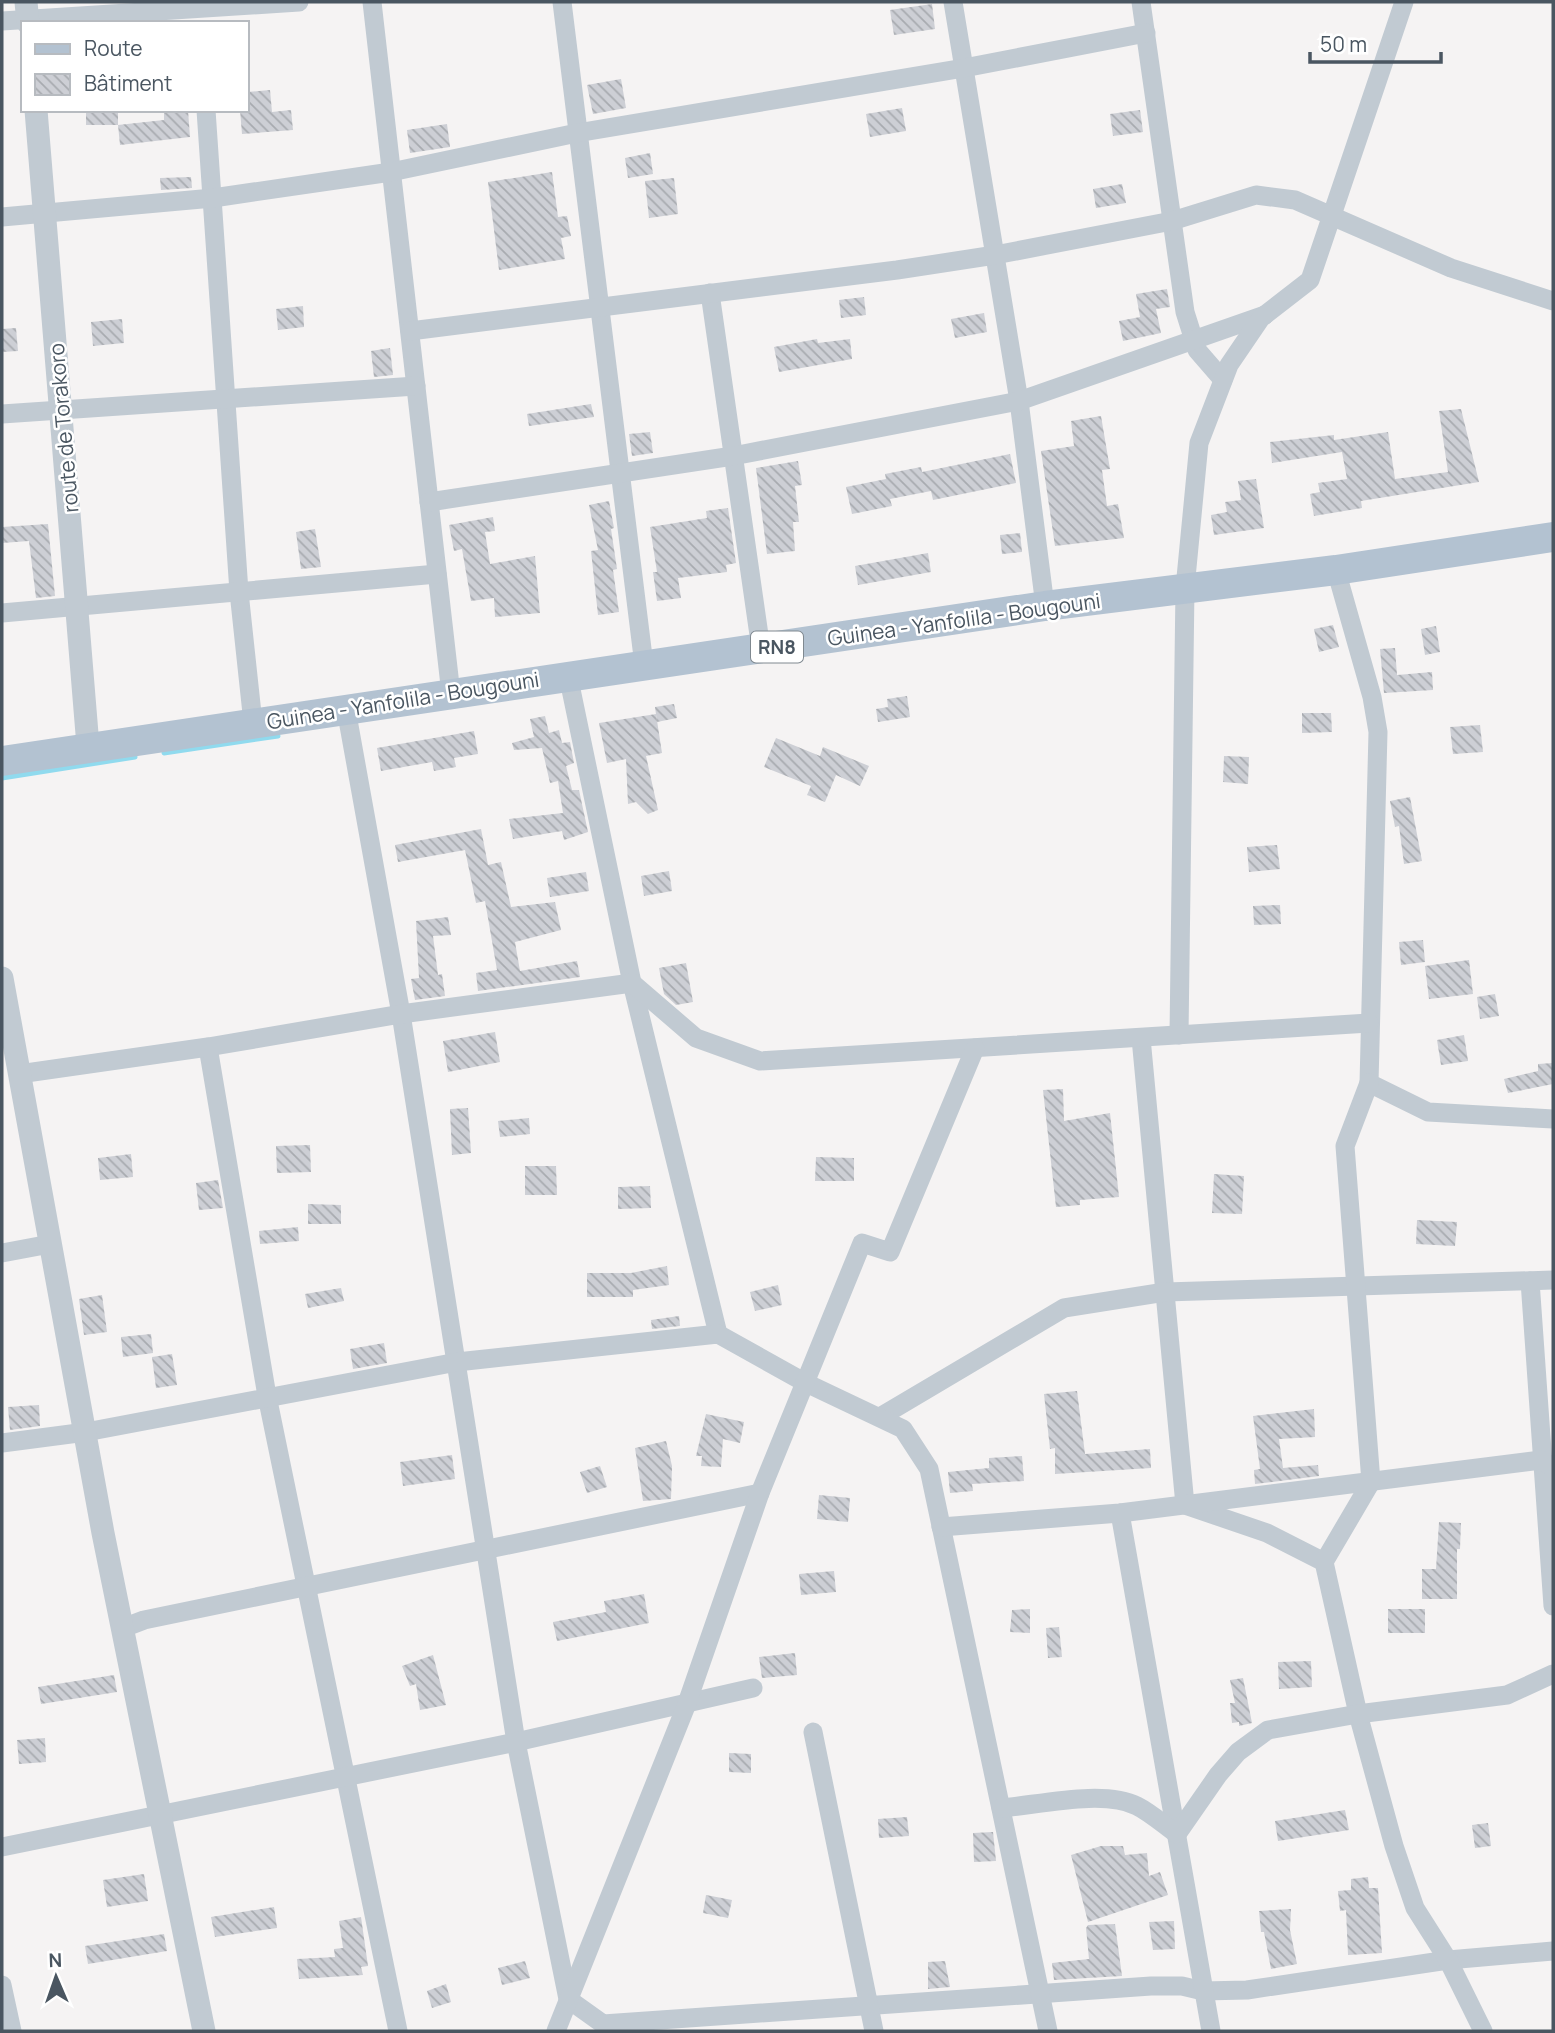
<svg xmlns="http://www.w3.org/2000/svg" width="1555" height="2033" viewBox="0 0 1555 2033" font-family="Manrope,sans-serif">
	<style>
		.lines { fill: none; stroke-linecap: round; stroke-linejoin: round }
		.stream { stroke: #90daee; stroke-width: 5 }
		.building { fill: url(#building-back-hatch) }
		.minor { stroke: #c1cad2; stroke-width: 19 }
		.tertiary { stroke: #c1cad2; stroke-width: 23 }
		.primary { stroke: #b3c2d1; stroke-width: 30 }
		.labels { text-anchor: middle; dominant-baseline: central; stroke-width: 5; stroke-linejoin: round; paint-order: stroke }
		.shield { fill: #fff; stroke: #808990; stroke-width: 2 }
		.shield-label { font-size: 19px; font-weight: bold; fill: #4a5661 }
		.street-label { font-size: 21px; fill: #4a5661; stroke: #fff }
	</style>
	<defs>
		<pattern id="building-back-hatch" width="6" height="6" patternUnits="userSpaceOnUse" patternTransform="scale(1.75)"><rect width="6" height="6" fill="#cdcfd5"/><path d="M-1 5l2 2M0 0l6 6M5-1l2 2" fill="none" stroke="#a8abb0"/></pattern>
	</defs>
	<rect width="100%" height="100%" fill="#f5f3f3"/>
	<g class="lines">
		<!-- stream -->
		<g class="stream">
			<path d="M164,753L278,736"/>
			<path d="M2,778L135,757"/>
		</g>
	</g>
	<!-- building -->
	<g class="building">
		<path d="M932,4L935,29L894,35L890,10Z"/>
		<path d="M621,79L626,108L593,114L587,85Z"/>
		<path d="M270,90L272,112L291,110L293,130L242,134L240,110H247V92Z"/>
		<path d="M902,108L906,131L870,137L866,114Z"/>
		<rect x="86" y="110" width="32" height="15"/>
		<path d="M164,110H188L190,137L120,145L118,125L164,120Z"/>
		<path d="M1140,110L1143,132L1113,136L1110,114Z"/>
		<path d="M447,124L450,147L410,153L407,130Z"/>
		<path d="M650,153L653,174L628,178L625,158Z"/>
		<path d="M552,172L558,217L567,216L571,236L561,238L565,259L499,270L488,182Z"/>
		<path d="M191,177L192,188L161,190L160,178Z"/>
		<path d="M674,178L678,214L649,218L645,181Z"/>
		<path d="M1122,184L1126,203L1096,208L1093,189Z"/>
		<path d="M1167,289L1170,307L1156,309L1161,333L1123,341L1119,321L1140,317L1136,294Z"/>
		<path d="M864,297L866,315L841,318L839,300Z"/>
		<path d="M303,306L304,327L278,330L276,309Z"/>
		<path d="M984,313L987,332L955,338L951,319Z"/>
		<path d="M122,319L124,343L93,346L91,322Z"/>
		<path d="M16,328L18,351L2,352V329Z"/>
		<path d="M817,339L818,343L850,339L852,359L779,372L774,347Z"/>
		<path d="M390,348L393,375L374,377L371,351Z"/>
		<path d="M591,404L594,417L529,426L527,414Z"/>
		<path d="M1461,409L1479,482L1361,501L1362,508L1314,516L1310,494L1320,492L1318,483L1347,479L1342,452L1272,463L1270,442L1334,435V440L1388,432L1395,479L1448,472L1439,411Z"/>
		<path d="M1101,416L1110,469L1102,470L1107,506L1118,504L1124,538L1055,546L1041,451L1074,446L1071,421Z"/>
		<path d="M650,432L653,453L632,456L629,434Z"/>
		<path d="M1010,454L1016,483L933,500L931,491L890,499L892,506L852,514L846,487L886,479L885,474L921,467L922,472Z"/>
		<path d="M798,461L802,485L795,486L799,522H793L795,551L767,554L756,468Z"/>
		<path d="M1256,479L1264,528L1214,535L1211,515L1227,512L1225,502L1241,500L1238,481Z"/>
		<path d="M609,501L614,528L611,529L617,569L613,570L619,612L598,615L591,551L598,550L589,505Z"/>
		<path d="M728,508L736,563L726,565L727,572L678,578L681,598L657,601L653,572H657L650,527L707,518L706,511Z"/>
		<path d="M493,517L495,531L485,532L490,564L535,556L540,613L495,617L494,598L471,601L462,549L454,551L449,525Z"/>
		<path d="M48,524L55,596L36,598L29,541L2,543V527Z"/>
		<path d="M315,529L321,567L301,569L296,532Z"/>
		<path d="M1020,533L1022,552L1002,554L1000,535Z"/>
		<path d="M928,553L931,572L858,585L855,566Z"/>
		<path d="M1333,625L1339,647L1319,652L1314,629Z"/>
		<path d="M1436,626L1440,652L1425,655L1421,629Z"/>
		<path d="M1395,648L1397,675L1432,672L1433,690L1384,693L1380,649Z"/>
		<path d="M907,696L910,717L878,722L876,709L888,707L887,699Z"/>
		<path d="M674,704L677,718L657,722L655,707Z"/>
		<path d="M1302,713H1331L1332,732L1302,733Z"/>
		<path d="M656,714L662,753L646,756L658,810L648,814L636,802L628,804L626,759L607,763L599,723Z"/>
		<path d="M545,716L549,733L559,730L562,743L570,742L574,763L566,766L572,790H579L588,832L564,840L562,831L513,839L509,819L563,813L558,781L550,783L542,748L514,750L512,743L534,737L530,719Z"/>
		<path d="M1480,725L1483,752L1453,754L1450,727Z"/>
		<path d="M474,731L478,754L454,758L456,767L434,771L432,762L381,771L377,748Z"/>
		<path d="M776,738L820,756L823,747L869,766L860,786L836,775L825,802L807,795L811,786L764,767Z"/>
		<path d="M1224,756L1249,757L1248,784L1223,782Z"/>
		<path d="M1410,797L1422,861L1404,864L1399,826L1395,827L1390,801Z"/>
		<path d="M481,829L488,865L501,862L511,907L555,902L561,930L515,942L520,971L577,961L580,977L478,991L476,973L497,970L485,901L476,903L465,850L398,862L395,845Z"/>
		<path d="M1277,845L1280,869L1249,872L1247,847Z"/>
		<path d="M669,871L672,891L644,896L641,876Z"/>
		<path d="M586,872L589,891L550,897L547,878Z"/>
		<path d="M1280,905L1281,924L1254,925L1253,906Z"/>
		<path d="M448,917L451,935L433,936L438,975L442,974L445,996L415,1000L411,979L419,978L416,921Z"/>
		<path d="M1423,940L1425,962L1401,965L1399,942Z"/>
		<path d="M1469,960L1473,994L1429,999L1425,966Z"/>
		<path d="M686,963L693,1002L676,1005L664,994L659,968Z"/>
		<path d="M1495,994L1499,1016L1480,1019L1477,997Z"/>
		<path d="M495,1032L500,1062L448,1072L443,1041Z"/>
		<path d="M1464,1035L1468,1061L1441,1065L1437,1040Z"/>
		<path d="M1553,1063V1084L1508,1093L1504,1079L1538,1071V1064Z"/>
		<path d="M1063,1089L1064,1121L1110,1113L1119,1197L1080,1200V1205L1056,1207L1043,1090Z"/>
		<path d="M468,1108L471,1153L452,1155L450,1109Z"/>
		<path d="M529,1118L530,1134L500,1137L498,1121Z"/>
		<path d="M310,1145L311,1172L277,1173L276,1146Z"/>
		<path d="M131,1154L133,1177L100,1180L98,1158Z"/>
		<path d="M816,1157L854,1158V1181H815Z"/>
		<path d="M525,1166H556L557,1195H525Z"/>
		<path d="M1214,1174L1244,1176L1242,1214L1212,1213Z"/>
		<path d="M218,1180L223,1208L199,1210L196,1183Z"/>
		<path d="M650,1186L651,1208L618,1209V1187Z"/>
		<path d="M308,1204L341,1205V1224H308Z"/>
		<path d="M1417,1220L1457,1222L1455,1246L1416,1244Z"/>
		<path d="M298,1227L299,1241L260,1244L259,1231Z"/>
		<path d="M667,1266L669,1285L633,1290V1297H587V1273H631Z"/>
		<path d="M778,1285L782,1305L755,1311L750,1292Z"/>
		<path d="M341,1288L344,1301L308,1308L305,1294Z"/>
		<path d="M102,1295L107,1332L84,1335L79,1299Z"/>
		<path d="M679,1316L680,1326L652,1329L651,1320Z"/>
		<path d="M151,1334L153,1353L123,1357L121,1337Z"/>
		<path d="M384,1343L387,1363L353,1369L350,1349Z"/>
		<path d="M172,1354L177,1385L156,1388L152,1357Z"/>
		<path d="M1077,1391L1085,1454L1150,1449L1151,1468L1055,1474V1448L1050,1449L1044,1394Z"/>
		<path d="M39,1405L40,1426L10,1430L8,1407Z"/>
		<path d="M1314,1409L1315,1437L1279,1439L1283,1468L1318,1465L1319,1476L1255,1484L1254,1470L1260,1469L1253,1416Z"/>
		<path d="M706,1414L744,1422L740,1443L723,1439L721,1467L701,1466L702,1456H696Z"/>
		<path d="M666,1441L672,1466L671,1499L643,1501L635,1448Z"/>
		<path d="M452,1455L455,1479L403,1486L400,1462Z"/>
		<path d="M1022,1456L1024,1481L972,1484L973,1491L950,1493L948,1472L989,1468V1458Z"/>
		<path d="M600,1466L607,1487L587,1493L580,1472Z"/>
		<path d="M819,1495L850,1498L848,1522L817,1519Z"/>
		<path d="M1439,1522L1461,1523L1460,1549H1457V1599H1422V1569H1436Z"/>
		<path d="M834,1571L836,1592L801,1595L799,1574Z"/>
		<path d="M644,1594L649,1623L557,1641L553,1622L606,1612L604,1601Z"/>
		<path d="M1030,1609V1633L1010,1632L1012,1610Z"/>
		<rect x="1388" y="1609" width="37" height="24"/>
		<path d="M1059,1627L1062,1657L1048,1658L1046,1628Z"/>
		<path d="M795,1653L797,1675L762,1678L759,1657Z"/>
		<path d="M433,1655L446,1705L420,1710L416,1684L410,1686L402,1666Z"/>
		<path d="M1311,1661L1312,1687L1279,1689L1278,1662Z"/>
		<path d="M114,1675L117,1692L41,1704L38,1687Z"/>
		<path d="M1243,1678L1252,1723L1239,1726V1722L1232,1723L1230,1703H1235L1230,1680Z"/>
		<path d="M45,1738L46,1762L19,1764L17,1740Z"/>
		<path d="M729,1753L751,1754V1773L729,1772Z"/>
		<path d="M1345,1810L1349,1830L1278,1841L1275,1821Z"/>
		<path d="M907,1817L909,1836L879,1838L878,1819Z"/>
		<path d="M1488,1823L1491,1846L1475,1848L1472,1825Z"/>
		<path d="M993,1832L996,1861L974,1862L973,1833Z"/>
		<path d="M1101,1846H1123L1125,1855L1147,1853L1149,1876L1160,1872L1168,1895L1088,1922L1071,1855Z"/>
		<path d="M144,1874L148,1901L107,1907L103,1880Z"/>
		<path d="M1368,1877L1369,1888H1378L1382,1953L1348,1955L1346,1910L1340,1911L1338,1891L1351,1890V1879Z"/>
		<path d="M706,1895L732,1900L728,1918L703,1913Z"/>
		<path d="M274,1907L277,1928L215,1937L211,1917Z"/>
		<path d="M1291,1909L1290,1930L1297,1964L1271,1969L1264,1932H1261L1259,1911Z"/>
		<path d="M361,1917L368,1966L361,1967L363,1975L299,1979L297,1959L335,1957L334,1949L343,1948L339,1921Z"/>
		<path d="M1174,1921L1175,1949L1153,1950L1149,1922Z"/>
		<path d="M1115,1924L1122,1976L1054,1980L1052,1963L1089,1959L1086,1928L1088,1925Z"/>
		<path d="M164,1934L167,1951L88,1964L85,1946Z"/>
		<path d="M525,1961L530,1978L502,1985L498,1968Z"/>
		<path d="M945,1961L950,1987L928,1989V1962Z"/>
		<path d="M446,1984L451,2002L432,2008L427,1991Z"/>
	</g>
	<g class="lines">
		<!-- minor -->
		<g class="minor">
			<path d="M372,2L451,694"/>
			<path d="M562,2L644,665"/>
			<path d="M953,2L1019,401L1045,606"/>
			<path d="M1141,2L1185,312L1197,350L1223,380"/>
			<path d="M2,21L299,2"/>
			<path d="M206,110L239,592L253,723"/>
			<path d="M2,217L213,198L391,172L577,133L964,68L1146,33"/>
			<path d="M710,293L761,649"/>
			<path d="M410,331L897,270L995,255L1172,221L1256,195L1295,200L1451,268L1553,301"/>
			<path d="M2,414L416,386"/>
			<path d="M429,502L733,456L1019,401L1265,315"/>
			<path d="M1336,570L1372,697L1378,732L1369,1083L1428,1112L1553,1119"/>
			<path d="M2,613L437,574"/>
			<path d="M568,675L632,983L718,1334"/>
			<path d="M346,709L401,1014L516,1742L568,1999L603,2024L1151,1986H1182L1203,1991L1247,1990L1448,1960L1553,1951"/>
			<path d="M1179,1035L1185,588L1199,443L1229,365L1261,318L1310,280L1404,2"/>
			<path d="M1141,1038L1185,1505L1267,1533L1324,1562L1358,1714L1394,1846L1415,1908L1448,1960L1483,2031"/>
			<path d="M208,1047L267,1396L398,2031"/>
			<path d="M19,1074L208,1047L401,1014L632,983L696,1038L760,1061L1369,1023"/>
			<path d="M2,1253L50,1244"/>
			<path d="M1530,1281L1553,1606"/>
			<path d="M880,1417L1064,1308L1165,1292L1553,1280"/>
			<path d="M2,1443L86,1432L457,1362L718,1334L804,1382L903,1429L929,1469L1048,2031"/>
			<path d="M1120,1513L1211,2031"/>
			<path d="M941,1527L1120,1513L1541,1460L1553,1467"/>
			<path d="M1324,1562L1371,1482L1345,1146L1369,1083"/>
			<path d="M123,1628L144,1620L760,1493"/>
			<path d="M813,1732L874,2031"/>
			<path d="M1001,1808C1038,1805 1104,1789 1137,1806C1151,1813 1164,1825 1177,1834L1218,1775L1238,1752L1268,1730L1358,1714L1507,1695L1553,1674"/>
			<path d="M2,1847L516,1742L753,1688"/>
			<path d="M2,1985L12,2031"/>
			<path d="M556,2031L686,1706L760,1493L862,1243L890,1252L975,1048"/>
		</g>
		<!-- tertiary -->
		<g class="tertiary">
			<path d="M26,2L28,23"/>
			<path d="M36,110L88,746"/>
			<path d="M2,978L103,1533L204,2031"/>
		</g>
		<!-- primary -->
		<path class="primary" d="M2,761L1045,606L1336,570L1553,537"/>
	</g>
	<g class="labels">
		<!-- shield labels -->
		<rect class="shield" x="751" y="631.5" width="52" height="31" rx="5"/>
		<g class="shield-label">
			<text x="777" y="647">RN8</text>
		</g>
		<!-- street labels -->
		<g class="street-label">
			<text transform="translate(63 428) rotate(-95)">route de Torakoro</text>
			<text transform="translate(964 619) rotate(-8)">Guinea - Yanfolila - Bougouni</text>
			<text transform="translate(403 700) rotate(-9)">Guinea - Yanfolila - Bougouni</text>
		</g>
	</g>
	<!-- border -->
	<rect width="1555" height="2033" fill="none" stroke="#4a5661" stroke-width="7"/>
	<!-- legend -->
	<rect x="21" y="21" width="228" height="91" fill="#ffffff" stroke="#b7bbc0" stroke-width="2"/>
	<rect x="35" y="44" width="35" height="10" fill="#b3c2d1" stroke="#b7bbc0" stroke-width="2"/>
	<text x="84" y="56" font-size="21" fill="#4a5661">Route</text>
	<rect x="35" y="74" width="35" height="21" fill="url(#building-back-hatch)" stroke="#b7bbc0" stroke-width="2"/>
	<text x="84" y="91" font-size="21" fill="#4a5661">Bâtiment</text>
	<!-- north arrow -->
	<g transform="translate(56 1977) rotate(358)" stroke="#ffffff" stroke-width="5" paint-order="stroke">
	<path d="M0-5L12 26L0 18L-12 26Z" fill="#4a5661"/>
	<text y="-10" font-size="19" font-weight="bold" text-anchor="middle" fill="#4a5661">N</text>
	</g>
	<!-- scale -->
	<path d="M1310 52v10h131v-10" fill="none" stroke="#4a5661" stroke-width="3.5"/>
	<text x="1320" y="52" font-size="21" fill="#4a5661" stroke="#ffffff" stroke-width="5" paint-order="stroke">50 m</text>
</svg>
